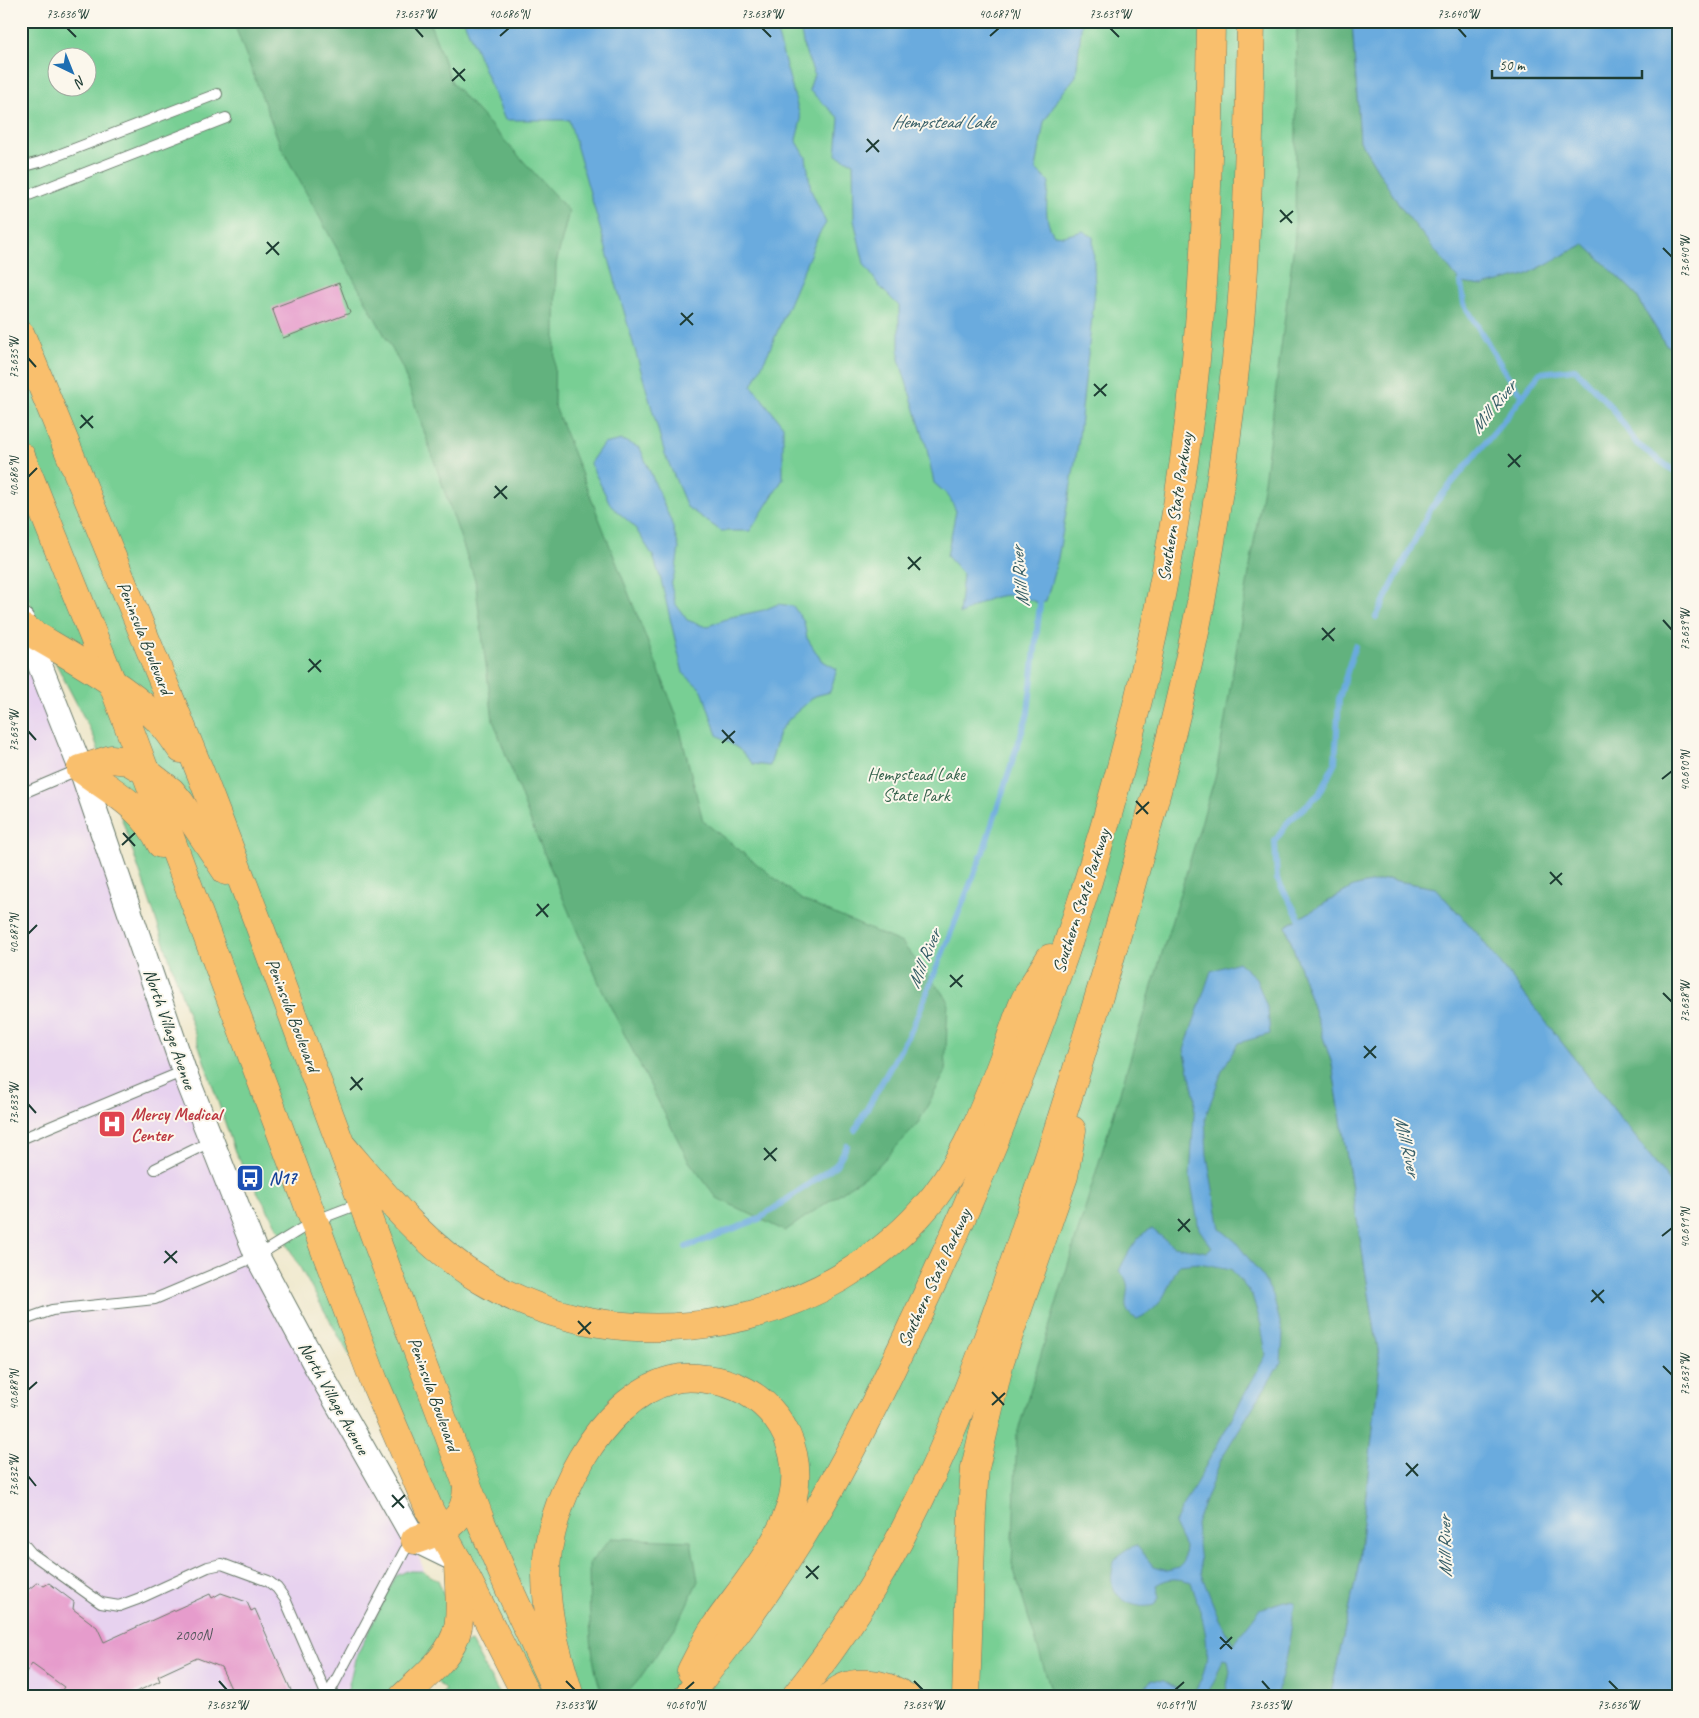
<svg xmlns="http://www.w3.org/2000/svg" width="1699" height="1718" viewBox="0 0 1699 1718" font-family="Caveat,sans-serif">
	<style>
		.built { fill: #e7d2ef }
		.green { fill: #78cf94; stroke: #4c8664; fill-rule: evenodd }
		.forest { fill: #62b27e; stroke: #407859 }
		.water { fill: #6aabde; stroke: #447489 }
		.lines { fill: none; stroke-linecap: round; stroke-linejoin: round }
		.stream { stroke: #6aabde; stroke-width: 6 }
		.building { fill: #e69ccc }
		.service-casing { stroke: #677868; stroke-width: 12 }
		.tertiary-casing { stroke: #677868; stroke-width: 26 }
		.primary-casing { stroke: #677868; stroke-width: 29 }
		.motorway-casing { stroke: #677868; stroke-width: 29 }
		.service { stroke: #fff; stroke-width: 10 }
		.tertiary { stroke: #fff; stroke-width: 24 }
		.primary { stroke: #f9bf6d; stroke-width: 28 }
		.motorway { stroke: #f9bf6d; stroke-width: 28 }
		.ticks { fill: none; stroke: #1f3d34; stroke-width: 2 }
		.labels { text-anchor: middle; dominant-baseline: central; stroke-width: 4; stroke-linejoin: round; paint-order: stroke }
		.number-label { font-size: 15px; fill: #51555a }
		.street-label { font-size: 18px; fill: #1f3d34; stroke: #fbf7ec }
		.park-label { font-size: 18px; fill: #35624c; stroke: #fbf7ec }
		.health-label { font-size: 18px; font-weight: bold; fill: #be3a42; stroke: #fbf7ec; text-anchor: start }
		.transit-label { font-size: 18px; font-weight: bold; fill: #164399; stroke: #fbf7ec; text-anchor: start }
		.water-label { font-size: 19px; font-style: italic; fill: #365e67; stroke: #fbf7ec }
		.neatline { fill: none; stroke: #1f3d34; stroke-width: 2 }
		.ticks-label { font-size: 12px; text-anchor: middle; fill: #1f3d34 }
	</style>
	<rect width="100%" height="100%" fill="#fbf7ec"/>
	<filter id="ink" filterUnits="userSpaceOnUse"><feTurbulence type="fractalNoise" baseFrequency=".02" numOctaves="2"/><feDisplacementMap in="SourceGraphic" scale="10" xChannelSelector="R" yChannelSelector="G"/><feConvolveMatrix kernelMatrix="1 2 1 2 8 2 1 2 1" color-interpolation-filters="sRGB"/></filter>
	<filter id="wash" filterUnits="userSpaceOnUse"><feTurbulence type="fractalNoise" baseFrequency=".0096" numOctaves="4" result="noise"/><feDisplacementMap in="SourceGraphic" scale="20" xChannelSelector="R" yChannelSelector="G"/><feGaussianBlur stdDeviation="1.12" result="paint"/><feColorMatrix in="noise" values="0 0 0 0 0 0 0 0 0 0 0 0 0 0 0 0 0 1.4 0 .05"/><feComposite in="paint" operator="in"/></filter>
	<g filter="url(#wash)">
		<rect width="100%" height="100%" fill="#eee7ca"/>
		<!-- built -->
		<path class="built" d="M21,614L221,1172L416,1549L441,1617L375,1697H21Z"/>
		<!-- green -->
		<g class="green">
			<path d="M21,21H1678V1697H542L235,1152L94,737L51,654L21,582ZM58,58H88V88H58Z"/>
			<path d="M407,1571H422L438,1580L449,1607L443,1639L423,1664L388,1697H346L355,1659L396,1576Z"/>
			<path d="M471,1642L501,1697H440L445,1690L436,1681L461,1645Z"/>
		</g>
		<!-- forest -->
		<g class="forest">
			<path d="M233,21H429L452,83L569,211L556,264L554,404L676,714L703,821L802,900L902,943L948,1000L945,1073L917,1125L874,1170L785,1231L717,1198L688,1160L602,990L532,825L493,720L475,580L402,367L281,147Z"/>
			<path d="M1297,21H1352L1360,141L1399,205L1461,282L1526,275L1584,244L1635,293L1665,344L1678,351V1192L1476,932L1435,888L1387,879L1353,887L1286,926L1332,1064L1380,1362L1358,1569L1330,1697H1053L1012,1564L1017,1434L1216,774L1265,475L1295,236Z"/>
			<path d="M611,1538L691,1541L698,1581L677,1625L637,1682L623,1697H606C587,1675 590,1594 589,1564Z"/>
		</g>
		<!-- water -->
		<g class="water">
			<path d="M464,21H772L776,29L801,120L796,140L806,157L811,190L826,223L818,236L769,351L752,386L783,426V479L750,531H721L687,507L665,454L569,120H505Z"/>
			<path d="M799,21H1082L1076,76L1060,96L1044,122L1036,169L1049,182C1047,200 1043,220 1054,235L1064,236L1083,231L1093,237L1095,290L1078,445L1058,558L1046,601L1040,604C1005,587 990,597 959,615L963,574L947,556L956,511L949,496L934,483L926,445L899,359V306L880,287L864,264L854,220L853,163L836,155L839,118L809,90L814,74L804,48Z"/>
			<path d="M1352,21H1678V351L1665,344L1635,293L1584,244L1526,275L1483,286L1461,283L1399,205L1360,141Z"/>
			<path d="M622,440L640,448L671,521L679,548L676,568L671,585L675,603L687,620L706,627L731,617L764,610L778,604L793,606L804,622L807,638L821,660L837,669L830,692L815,696L790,718L779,732L770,766L753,764L739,749L717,735L702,690L683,673L661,580L653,556L634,526L611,506L590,463L603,444Z"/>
			<path d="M1387,879L1435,888L1476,932L1678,1192V1697H1330L1358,1569L1380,1362L1332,1064L1286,926L1353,887Z"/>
			<path d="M1238,962L1256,978L1268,1010L1270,1034L1238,1043L1222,1071L1205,1118L1207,1155L1220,1229L1235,1241L1260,1273L1273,1295L1283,1334L1281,1362L1222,1457L1196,1524L1201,1574L1219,1619L1233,1644L1260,1609L1284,1601L1295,1602L1287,1656L1276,1697H1225L1230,1671L1228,1660L1223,1659L1215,1680L1205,1697H1138L1151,1680L1164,1681L1185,1694L1194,1692C1218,1655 1203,1621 1191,1582C1177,1578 1169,1577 1156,1585L1159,1598L1154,1605C1134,1611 1108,1597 1112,1573C1113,1569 1113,1565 1114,1561C1119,1553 1128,1548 1136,1545L1154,1567L1168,1571L1178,1568L1183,1563L1185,1547L1174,1524L1266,1355L1261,1325L1252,1295L1231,1269L1199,1263L1179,1265C1164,1291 1166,1306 1137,1319C1112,1307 1140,1288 1119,1271C1125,1258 1138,1232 1152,1229L1173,1246L1207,1252L1212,1248L1199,1229L1190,1177L1195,1098L1184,1050L1211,971Z"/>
		</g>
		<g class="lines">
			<!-- stream -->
			<g class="stream">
				<path d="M1461,283L1464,304L1507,375L1523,396"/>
				<path d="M1376,617L1431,508L1506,418L1540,373L1575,369L1612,408L1637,444L1678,474"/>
				<path d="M1303,925L1277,879L1275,841L1289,821L1319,794L1335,763L1339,699L1355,646"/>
				<path d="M855,1130L913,1027L983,852L1028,713L1040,604L1039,597"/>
				<path d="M686,1247L759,1219L836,1165L847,1146"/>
			</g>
		</g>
		<g id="blocks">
			<!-- building -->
			<g class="building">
				<path d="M339,283L350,313L283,338L272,308Z"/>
				<path d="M38,1582L44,1586L49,1583L74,1602L73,1609L97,1627L104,1642L210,1594L212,1598L221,1593L247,1602L251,1611L255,1609L294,1697H235L221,1667L197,1658L158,1676L160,1681L125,1697H57L64,1687L32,1664L21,1679V1595Z"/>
			</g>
		</g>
	</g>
	<g filter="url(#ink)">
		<use href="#blocks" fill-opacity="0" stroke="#677868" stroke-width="1"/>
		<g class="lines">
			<!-- service casing -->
			<g class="service-casing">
				<g id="service">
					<path d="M21,167L40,162L217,94"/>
					<path d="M21,198L226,118"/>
					<path d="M21,794L80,769"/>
					<path d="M21,1139L184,1071"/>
					<path d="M155,1169L212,1141"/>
					<path d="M21,1321L52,1310L155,1299L257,1256L314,1221L361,1203"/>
					<path d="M21,1541L31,1553L101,1603L119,1606L138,1599L208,1567L222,1564L268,1581L277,1588L285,1599L327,1696"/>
					<path d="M327,1697L405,1550L414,1541"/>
				</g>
			</g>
			<!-- tertiary casing -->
			<g class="tertiary-casing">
				<path id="tertiary" d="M22,620L81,769L184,1071L257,1256L316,1366L415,1540L458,1561"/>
			</g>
			<!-- primary casing -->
			<g class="primary-casing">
				<g id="primary">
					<path d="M21,335L201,774L258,922L481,1522L512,1595L559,1697"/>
					<path d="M21,456L113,685L374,1381L430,1511L458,1561L527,1697"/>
					<path d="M25,629C69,656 132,689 165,727C171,734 176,742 181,749"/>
					<path d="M81,769L111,759L128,761L145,771L171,791L180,802L226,871"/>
					<path d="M81,769C111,791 145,808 161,844"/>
					<path d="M415,1540C445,1530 467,1522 467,1485"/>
				</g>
			</g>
			<!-- motorway casing -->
			<g class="motorway-casing">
				<g id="motorway">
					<path d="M343,1147C385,1196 425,1246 481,1280C627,1368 829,1330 935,1196C968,1153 988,1100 1007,1049C1012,1034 1017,1019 1023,1004C1030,988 1041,973 1050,958"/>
					<path d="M403,1697C423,1678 452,1656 458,1627C462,1606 458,1583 458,1561"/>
					<path d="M570,1697C558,1657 546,1617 546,1575C546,1506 599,1399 671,1380C682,1377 694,1377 706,1379C765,1385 806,1438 793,1497C783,1543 741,1589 715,1627C706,1640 699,1656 691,1671"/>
					<path d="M687,1697C734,1639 778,1578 816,1513C861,1436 899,1354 937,1273C1063,998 1155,707 1191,407C1206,279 1209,150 1211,21"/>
					<path d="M795,1697C839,1642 879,1582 910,1519C969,1404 1012,1271 1052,1148C1090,1030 1125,911 1157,791C1173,729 1189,666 1201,602C1217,509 1231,416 1240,322C1249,222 1249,121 1251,21"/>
					<path d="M830,1697C850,1676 884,1682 906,1697"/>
					<path d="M966,1697L972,1511L975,1468L1000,1361L1064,1176L1072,1130"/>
				</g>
			</g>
			<!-- service -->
			<use href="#service" class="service"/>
			<!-- tertiary -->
			<use href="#tertiary" class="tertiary"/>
			<!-- primary -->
			<use href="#primary" class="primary"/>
			<!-- motorway -->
			<use href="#motorway" class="motorway"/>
		</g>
	</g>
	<!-- ticks -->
	<path class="ticks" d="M67,28L76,37M415,28L423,37M762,28L771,37M1110,28L1119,37M1458,28L1466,37M500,36L509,28M990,36L999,28M453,68L465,81M452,81L465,69M867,139L879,152M866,152L879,140M1280,210L1292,223M1280,222L1293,211M267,242L279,255M1663,248L1672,257M266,254L279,242M681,313L693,325M680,325L693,313M28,358L36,367M1094,384L1106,396M1094,396L1107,384M81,415L93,428M80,428L93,416M1508,454L1520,467M1508,467L1521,455M28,477L37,468M495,486L507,499M494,498L507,486M908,557L920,570M908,569L921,557M1663,620L1672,630M1322,628L1334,641M1322,640L1335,628M309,659L321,672M308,672L321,660M722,730L734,743M28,731L36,740M722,743L735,731M1662,779L1672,771M1136,801L1148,814M1136,814L1149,802M123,833L135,846M122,845L135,833M1550,872L1562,885M1550,884L1562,873M537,904L548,917M536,916L549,904M28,934L37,925M950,975L962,987M950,987L963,975M1663,993L1672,1002M1364,1046L1376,1058M1364,1058L1376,1046M351,1077L362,1090M350,1090L363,1078M28,1104L36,1113M764,1148L776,1161M764,1160L777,1148M1178,1219L1190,1232M1178,1231L1190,1219M1662,1236L1672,1228M165,1251L177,1263M164,1263L177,1251M1592,1290L1604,1303M1591,1302L1604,1290M578,1321L590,1334M578,1334L591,1322M1663,1366L1672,1375M28,1390L37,1382M992,1392L1004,1405M992,1405L1005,1393M1406,1463L1418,1476M28,1476L36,1486M1406,1476L1418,1464M392,1495L404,1508M392,1507L405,1495M806,1566L818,1579M806,1578L819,1566M1220,1637L1232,1649M1220,1649L1232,1637M219,1681L227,1690M566,1681L575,1690M914,1681L923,1690M1262,1681L1270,1690M1609,1681L1618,1690M685,1690L694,1682M1175,1690L1184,1682"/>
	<!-- icons -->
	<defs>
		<g id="hospital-square" transform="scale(1.4375)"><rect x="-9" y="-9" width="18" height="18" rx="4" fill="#e0444e" stroke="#fbf7ec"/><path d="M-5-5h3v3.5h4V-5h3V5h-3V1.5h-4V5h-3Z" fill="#fff"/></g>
		<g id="bus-square" transform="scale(1.4375)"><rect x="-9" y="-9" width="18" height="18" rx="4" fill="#1a4fb4" stroke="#fbf7ec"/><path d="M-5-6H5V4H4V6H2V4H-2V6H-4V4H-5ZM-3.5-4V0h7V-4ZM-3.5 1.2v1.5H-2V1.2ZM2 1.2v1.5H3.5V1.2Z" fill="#fff"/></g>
	</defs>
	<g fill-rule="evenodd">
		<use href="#hospital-square" x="112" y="1124"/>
		<use href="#bus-square" x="250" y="1178"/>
	</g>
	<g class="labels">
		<!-- number labels -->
		<g class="number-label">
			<text x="193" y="1635">2000N</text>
		</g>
		<!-- street labels -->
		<g class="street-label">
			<text transform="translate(1175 507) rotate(-81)">Southern State Parkway</text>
			<text transform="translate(145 638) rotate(68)">Peninsula Boulevard</text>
			<text transform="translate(1081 901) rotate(-72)">Southern State Parkway</text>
			<text transform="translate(293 1015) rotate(69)">Peninsula Boulevard</text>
			<text transform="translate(170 1029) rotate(71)">North Village Avenue</text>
			<text transform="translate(934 1278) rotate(-65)">Southern State Parkway</text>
			<text transform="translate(434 1394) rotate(70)">Peninsula Boulevard</text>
			<text transform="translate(334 1398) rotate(61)">North Village Avenue</text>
		</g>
		<!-- park labels -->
		<g class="park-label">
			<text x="916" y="774">Hempstead Lake<tspan x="916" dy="21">State Park</tspan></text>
		</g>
		<!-- health labels -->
		<g class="health-label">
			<text x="131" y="1114">Mercy Medical<tspan x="131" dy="21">Center</tspan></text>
		</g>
		<!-- transit labels -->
		<g class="transit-label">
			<text x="269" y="1178">N17</text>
		</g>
		<!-- water labels -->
		<g class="water-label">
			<text x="943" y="122">Hempstead Lake</text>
			<text transform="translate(1493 407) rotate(-51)">Mill River</text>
			<text transform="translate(1020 577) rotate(-96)">Mill River</text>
			<text transform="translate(924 959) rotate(-68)">Mill River</text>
			<text transform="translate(1407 1146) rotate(77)">Mill River</text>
			<text transform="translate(1445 1547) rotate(-91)">Mill River</text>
		</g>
	</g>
	<!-- margin -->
	<rect width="1699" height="1718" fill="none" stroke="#fbf7ec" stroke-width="55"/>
	<!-- north arrow -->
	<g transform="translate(72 72) rotate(137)"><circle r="24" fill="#fbf7ec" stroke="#a3ada2"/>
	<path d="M0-4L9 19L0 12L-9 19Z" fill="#1f6fb2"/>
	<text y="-8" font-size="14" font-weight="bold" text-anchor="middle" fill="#1f3d34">N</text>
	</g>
	<!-- scale -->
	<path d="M1492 70v8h150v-8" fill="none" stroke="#1f3d34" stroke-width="2.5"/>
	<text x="1499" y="70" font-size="15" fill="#1f3d34" stroke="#fbf7ec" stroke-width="4" paint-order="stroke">50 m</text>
	<rect x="28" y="28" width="1644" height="1662" class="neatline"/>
	<g class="ticks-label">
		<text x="67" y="18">73.636°W</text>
		<text x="415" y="18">73.637°W</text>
		<text x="509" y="18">40.686°N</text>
		<text x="762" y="18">73.638°W</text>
		<text x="999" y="18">40.687°N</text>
		<text x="1110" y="18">73.639°W</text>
		<text x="1458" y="18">73.640°W</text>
		<text transform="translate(1685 257) rotate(-90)" y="4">73.640°W</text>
		<text transform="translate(14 358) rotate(-90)" y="4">73.635°W</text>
		<text transform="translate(14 477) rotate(-90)" y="4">40.686°N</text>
		<text transform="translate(1685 630) rotate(-90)" y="4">73.639°W</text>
		<text transform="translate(14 731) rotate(-90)" y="4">73.634°W</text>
		<text transform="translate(1685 771) rotate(-90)" y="4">40.690°N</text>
		<text transform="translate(14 934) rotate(-90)" y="4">40.687°N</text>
		<text transform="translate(1685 1002) rotate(-90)" y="4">73.638°W</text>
		<text transform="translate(14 1104) rotate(-90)" y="4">73.633°W</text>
		<text transform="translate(1685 1228) rotate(-90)" y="4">40.691°N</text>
		<text transform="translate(1685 1375) rotate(-90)" y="4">73.637°W</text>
		<text transform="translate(14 1390) rotate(-90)" y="4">40.688°N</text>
		<text transform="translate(14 1476) rotate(-90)" y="4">73.632°W</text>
		<text x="227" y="1709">73.632°W</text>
		<text x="575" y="1709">73.633°W</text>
		<text x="685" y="1709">40.690°N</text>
		<text x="923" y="1709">73.634°W</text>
		<text x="1175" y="1709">40.691°N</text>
		<text x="1270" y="1709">73.635°W</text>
		<text x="1618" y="1709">73.636°W</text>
	</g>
</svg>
